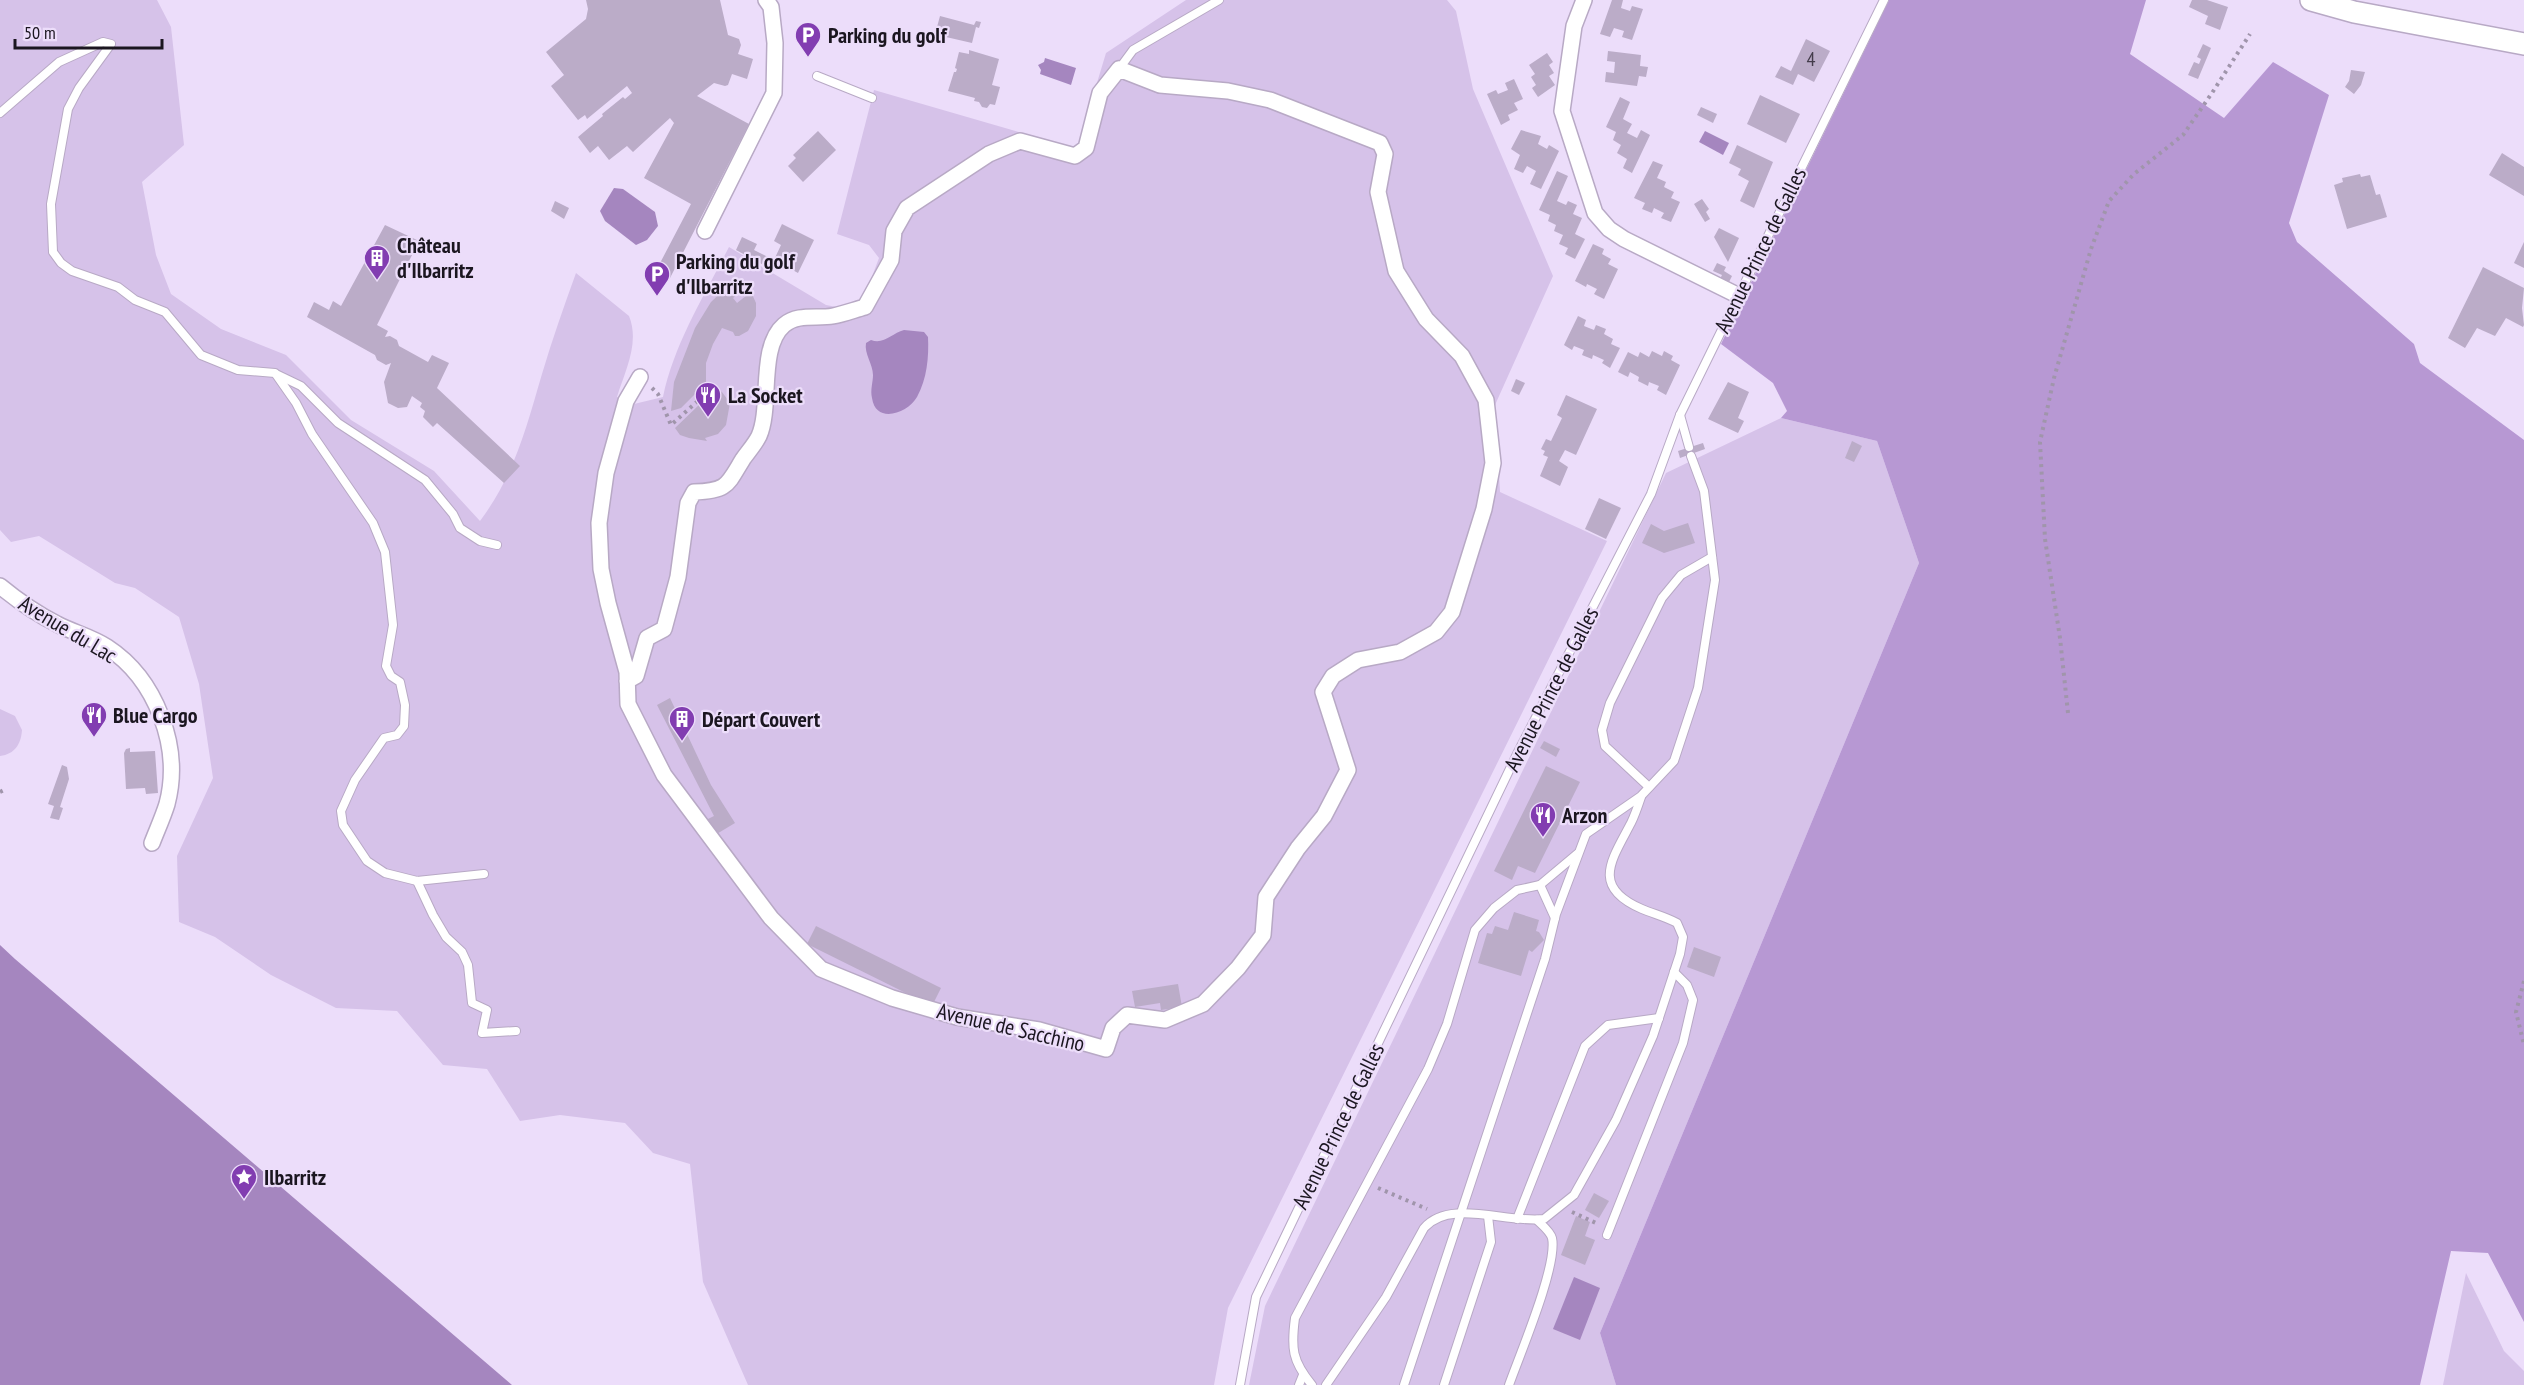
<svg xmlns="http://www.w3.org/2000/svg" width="2524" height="1385" viewBox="0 0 2524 1385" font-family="'PT Sans Narrow',sans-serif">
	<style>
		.green { fill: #d6c2e9 }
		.forest { fill: #b798d3 }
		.water { fill: #a586bf }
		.building { fill: #bbacc8 }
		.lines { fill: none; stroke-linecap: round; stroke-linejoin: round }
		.lane-casing { stroke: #b8a9c5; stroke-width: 10 }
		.street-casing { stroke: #b8a9c5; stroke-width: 18 }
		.secondary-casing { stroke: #b8a9c5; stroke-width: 24 }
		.path { stroke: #a095ab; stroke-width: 4; stroke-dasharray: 3 4.5; stroke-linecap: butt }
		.lane { stroke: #fff; stroke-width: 8 }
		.street { stroke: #fff; stroke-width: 15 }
		.secondary { stroke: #fff; stroke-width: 21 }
		.labels { text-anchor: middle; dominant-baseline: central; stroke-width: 4.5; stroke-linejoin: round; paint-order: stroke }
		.number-label { font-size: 20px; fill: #433c4a }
		.poi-label { font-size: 22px; font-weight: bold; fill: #1b1620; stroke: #ecddfa; text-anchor: start }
		.street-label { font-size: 22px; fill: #1b1620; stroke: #ecddfa }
	</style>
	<rect width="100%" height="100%" fill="#ecddfa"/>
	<!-- green -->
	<g class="green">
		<path d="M0,0H157L171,27L184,145L142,182L156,255L171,294L221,329L286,355L351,420L434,471L480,521C515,474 526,428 542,374C552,340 564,306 576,273L629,316C640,343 625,371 617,397L634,404L663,397C674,344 704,296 729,247L826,305L847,309L864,298L879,258L869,245L837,234L874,90L1077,149L1106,53L1186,0H1447L1456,11L1473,89L1553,276L1495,405L1500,492L1607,541L1228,1308L1214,1385H748L703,1282L690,1164L653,1153L625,1123L560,1115L520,1121L487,1069L443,1065L397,1011L336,1008L271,975L215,937L179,922L177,856L213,778L199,684L179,617L135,588L115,583L39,536L11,542L0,530Z"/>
		<path d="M1781,418L1877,441L1919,563L1600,1333L1616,1385H1249L1265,1306L1666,473Z"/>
		<path d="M0,709L15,716L22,730C21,744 15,754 0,756Z"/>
		<path d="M2466,1273L2504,1351L2524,1371V1385H2443Z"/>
	</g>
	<!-- forest -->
	<path class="forest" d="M1889,0H2146L2130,54L2224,118L2273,62L2329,95L2289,223L2297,242L2414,344L2420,363L2524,440V1322L2488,1253L2451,1251L2420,1385H1616L1600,1333L1919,563L1877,441L1781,418L1787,411L1773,383L1721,344Z"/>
	<!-- water -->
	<g class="water">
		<path d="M1045,58L1076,68L1071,85L1040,74L1041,70L1038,65L1044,62Z"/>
		<path d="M1705,131L1729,143L1723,155L1699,142Z"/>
		<path d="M614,188L623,189L655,212L658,226L647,240L636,245L605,221L600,211Z"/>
		<path d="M904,330L924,332L928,337C929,357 927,379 917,397C908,413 876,425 872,398C870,390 873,382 873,375C873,364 864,354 866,343L871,340C884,345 892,333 904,330Z"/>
		<path d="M0,945L15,959L512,1385H0Z"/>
		<path d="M1574,1277L1600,1288L1580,1340L1553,1329Z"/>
	</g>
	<!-- building -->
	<g class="building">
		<path d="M586,0H720L728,35L739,39L741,45L738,54L753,59L747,79L732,74L728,85L725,86L714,83L697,96L749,124L670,278L659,265L691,204L644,178L674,123L670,118L633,152L627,146L609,160L598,146L590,153L578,137L603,116L602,114L623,97L625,99L632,93L627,86L587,119L585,115L578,120L551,86L564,75L546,52L586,19L588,9Z"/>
		<path d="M1612,0H1623L1621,8L1630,11L1632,6L1643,9L1632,40L1622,37L1624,31L1614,28L1610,37L1600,34Z"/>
		<path d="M2192,0H2207L2228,7L2220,30L2205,24L2208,16L2189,7Z"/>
		<path d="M940,16L974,25L976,21L981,22L979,28L976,27L972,43L946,37L945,41L934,38Z"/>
		<path d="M1806,39L1830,51L1814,82L1798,74L1793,85L1775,77L1781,66L1791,71Z"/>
		<path d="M2203,44L2211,48L2198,79L2188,75L2194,62L2199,64L2201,59L2197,57Z"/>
		<path d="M969,50L999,59L992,85L1000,87L995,105L990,104L987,108L982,107L979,102L974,101L975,98L948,91L954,72H956L957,69L955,68L959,52L969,54Z"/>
		<path d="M1608,51L1641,55L1640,66L1648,67L1646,77L1639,76L1637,86L1605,82L1606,72L1614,73L1615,62L1607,61Z"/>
		<path d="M1547,53L1553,62L1549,65L1554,73L1549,76L1555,85L1538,97L1532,88L1536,85L1531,77L1535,74L1529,65Z"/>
		<path d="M2351,70L2365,72L2361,85L2354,94L2345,87L2349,81Z"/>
		<path d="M1514,79L1523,99L1514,103L1518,110L1508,115L1510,120L1501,125L1487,94L1496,90L1498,94L1508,90L1505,83Z"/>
		<path d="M1760,95L1800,114L1786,143L1747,124Z"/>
		<path d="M1620,97L1630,102L1623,119L1632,124L1627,133L1637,138L1641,130L1650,135L1632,173L1623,168L1627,159L1617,153L1621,145L1613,140L1616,132L1606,127Z"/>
		<path d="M1701,107L1717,114L1713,123L1697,115Z"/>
		<path d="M1521,130L1541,136L1538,144L1547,149L1549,145L1559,151L1541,189L1530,184L1536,171L1527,166L1523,173L1514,169L1520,155L1511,149Z"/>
		<path d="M818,131L836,150L803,182L788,166L796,158L793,155Z"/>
		<path d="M1737,145L1773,162L1754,208L1740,201L1749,181L1738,175L1741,169L1729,163Z"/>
		<path d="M2502,153L2524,167V196L2489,175Z"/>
		<path d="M1653,161L1663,165L1657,178L1666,182L1664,187L1674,192L1671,198L1680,202L1671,222L1661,218L1664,213L1654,208L1652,213L1642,209L1645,203L1634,198Z"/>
		<path d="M1557,171L1568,176L1557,201L1566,205L1568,201L1577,205L1573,214L1582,218L1575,234L1585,239L1575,259L1565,254L1568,248L1559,244L1563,235L1554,231L1556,225L1548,221L1550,215L1539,210Z"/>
		<path d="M2360,174L2361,177L2370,175L2376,195L2380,194L2387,217L2347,229L2334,185L2343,182L2342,178Z"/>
		<path d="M1702,199L1709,209L1706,212L1710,219L1705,222L1694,204Z"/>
		<path d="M555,201L569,208L564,219L551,211Z"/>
		<path d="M782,224L814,240L798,273L778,262L773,270L736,250L742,237L757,244L754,250L774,260L781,245L774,241Z"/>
		<path d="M385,225L419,241L377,325L388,331L385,337L390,336L397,340L399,346L428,362L432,355L449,363L437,388L520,466L504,483L437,423L433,427L423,417L425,411L420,407L422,403L412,396L407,407L398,408L388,403L384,382L391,363L386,365L377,360L375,355L307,317L314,302L329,310L333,301L341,306Z"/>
		<path d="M1719,228L1739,238L1728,262L1714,237Z"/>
		<path d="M2524,242V268L2514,263Z"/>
		<path d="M1593,244L1604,249L1602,254L1611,259L1608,264L1618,269L1604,299L1594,294L1597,289L1587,284L1586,287L1575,281Z"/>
		<path d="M1717,263L1726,267L1724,271L1732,276L1728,284L1720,279L1722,275L1713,271Z"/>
		<path d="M2483,267L2524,288L2522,308L2524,325L2523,327L2506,318L2495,336L2477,328L2465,348L2448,338Z"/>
		<path d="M729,285L738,294L733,298L737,303L751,292L756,303V316L748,331L739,336H735L733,332L722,328L713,344L706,363V386L722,392L730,403L726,425L718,434L705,438L707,441L689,438L680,435L675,428L701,403L695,394L681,408L671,411L674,382L695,328L711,302Z"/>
		<path d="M1578,316L1586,320L1584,326L1594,330L1596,325L1606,329L1604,334L1613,339L1611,344L1620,348L1610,368L1602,363L1604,360L1593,355L1592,359L1582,355L1584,350L1574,346L1572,350L1564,345Z"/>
		<path d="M1652,351L1662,356L1664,351L1673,356L1671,360L1680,365L1666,395L1657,390L1659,386L1649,382L1648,386L1638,381L1639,377L1630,372L1628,377L1618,372L1628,352L1638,357L1640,352L1649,357Z"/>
		<path d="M1516,379L1525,383L1519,395L1511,391Z"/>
		<path d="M1728,382L1749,392L1738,418L1744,421L1738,433L1708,419Z"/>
		<path d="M1566,395L1597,409L1576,455L1565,450L1559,461L1568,467L1560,486L1540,476L1548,457L1543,455L1545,451L1541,449L1546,439L1551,441L1562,418L1557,415Z"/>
		<path d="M1852,441L1862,446L1854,462L1845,458Z"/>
		<path d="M1703,443L1705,449L1680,458L1678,451Z"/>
		<path d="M1599,498L1621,508L1606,539L1585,529Z"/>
		<path d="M1688,523L1695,543L1664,553L1642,543L1651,524L1664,531Z"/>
		<path d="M670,698L711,785L735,823L715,835L706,820L714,816L657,705Z"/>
		<path d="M1544,741L1560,749L1556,757L1540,748Z"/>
		<path d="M130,748V752L155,751L158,793L146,794L145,788L126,789L124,753L126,749Z"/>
		<path d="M62,765L67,767L69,779L60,807L63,808L59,820L50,818L54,806L48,804Z"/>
		<path d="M1546,766L1580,782L1535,873L1518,866L1512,880L1494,871Z"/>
		<path d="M1514,912L1539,920L1536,931L1539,932L1544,940L1532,952L1529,950L1521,976L1478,963L1487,933L1492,934L1495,926L1508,930Z"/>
		<path d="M816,926L941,988L932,1006L807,944Z"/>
		<path d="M1694,947L1721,957L1714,977L1687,967Z"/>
		<path d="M1178,984L1182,1007L1161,1010L1160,1003L1135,1007L1132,991Z"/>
		<path d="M1594,1193L1609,1201L1599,1218L1585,1210Z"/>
		<path d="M1576,1216L1590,1222L1585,1236L1595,1240L1585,1265L1561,1255Z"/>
	</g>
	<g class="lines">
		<!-- lane casing -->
		<g class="lane-casing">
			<g id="lane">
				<path d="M1119,69L1133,50L1219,0"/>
				<path d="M817,76L872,98"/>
				<path d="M0,113L59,62L103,42L111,44L79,88L68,109L51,204L53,252L61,263L72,271L118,287L135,300L165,312L201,355L238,370L275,373L296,403L312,434L373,523L385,552L393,625L386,666L391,676L400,682L405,705L404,726L397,735L384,738L355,780L341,811L343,825L367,861L385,873L417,881L484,874"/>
				<path d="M276,374L301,386L338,423L425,480L453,514L460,528L480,541L497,545"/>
				<path d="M1680,415L1689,447"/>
				<path d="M1649,787L1605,746L1602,730L1610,703L1662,598L1681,575L1712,557"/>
				<path d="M417,881L433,915L446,937L462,952L468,965L472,1003L487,1010L482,1033L516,1031"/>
				<path d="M1540,885L1555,918"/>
				<path d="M1517,1219L1585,1046L1608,1025L1659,1018"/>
				<path d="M1607,1235L1683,1043L1693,1000L1687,985L1674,972"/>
				<path d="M1240,1385L1256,1297L1518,752L1651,494L1680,415L1884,0"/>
				<path d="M1299,1385L1303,1375"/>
				<path d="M1312,1385C1292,1361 1291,1348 1295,1318L1428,1069L1447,1024L1475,930L1494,908L1517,890L1540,885L1577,854"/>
				<path d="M1326,1385L1386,1297L1424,1228C1450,1198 1507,1224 1544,1219L1574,1195L1616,1120L1653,1036L1680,954L1683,937L1677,923C1666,917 1654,914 1642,909C1591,887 1611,861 1631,823C1635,815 1638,806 1641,797"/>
				<path d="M1404,1385L1545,959L1556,914L1586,834L1641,796L1674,761L1698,688L1715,580L1704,491L1691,456"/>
				<path d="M1444,1385L1491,1242L1488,1216"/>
				<path d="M1509,1385C1520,1354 1558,1265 1552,1238C1550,1231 1542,1225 1537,1220"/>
			</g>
		</g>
		<!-- street casing -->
		<g class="street-casing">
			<g id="street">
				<path d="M1584,0L1574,26L1562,111L1595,213L1609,229L1624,239L1737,295"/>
				<path d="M705,231L774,93L775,43L771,7L766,0"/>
				<path d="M0,586C17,600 37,614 57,624C72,632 92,637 107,647C156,679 182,747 167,804C163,817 157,830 152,843"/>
				<path d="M627,681L636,676L647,638L664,629L678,577L688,503L694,492C728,491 727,485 743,459C748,452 755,444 759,436C772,407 758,347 784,325C798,313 817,319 833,316C844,314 854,310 865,307L891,260L894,231L907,208L989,154L1020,141L1075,156L1086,148L1100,93L1119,69L1160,85L1228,91L1270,100L1380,143L1385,154L1378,192L1396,271L1426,319L1462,356L1486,400L1493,463L1484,509L1452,612L1436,632L1400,652L1358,660L1333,676L1323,692L1348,770L1324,816L1298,848L1266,897L1263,935L1238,968L1203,1004L1165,1020L1127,1015L1113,1028L1106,1049L1039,1030L957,1017L892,998L821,969L771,918L664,775L628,704L627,672L608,603L601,569L599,523L606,473L626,401L640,377"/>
			</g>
		</g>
		<!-- secondary casing -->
		<g class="secondary-casing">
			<path id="secondary" d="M2311,0L2354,12L2524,44"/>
		</g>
		<!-- path -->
		<g class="path">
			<path d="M652,388L658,394L671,425L699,400"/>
			<path d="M2068,713L2060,638L2045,539L2040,442L2054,378L2091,249L2109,201L2134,174L2183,135L2212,93L2250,34"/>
			<path d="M0,792L6,789"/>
			<path d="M2524,981L2516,1012L2524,1045"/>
			<path d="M1378,1188L1427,1209"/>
			<path d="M1572,1212L1598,1224"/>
		</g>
		<!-- lane -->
		<use href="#lane" class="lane"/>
		<!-- street -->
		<use href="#street" class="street"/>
		<!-- secondary -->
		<use href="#secondary" class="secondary"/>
	</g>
	<!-- icons -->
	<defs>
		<g id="parking-pin" transform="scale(1.35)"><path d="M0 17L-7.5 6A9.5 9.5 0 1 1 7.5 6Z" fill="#823db1" stroke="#ecddfa"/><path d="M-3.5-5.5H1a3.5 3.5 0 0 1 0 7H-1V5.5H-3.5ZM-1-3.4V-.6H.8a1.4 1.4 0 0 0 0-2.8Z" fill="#fff"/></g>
		<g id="building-pin" transform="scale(1.35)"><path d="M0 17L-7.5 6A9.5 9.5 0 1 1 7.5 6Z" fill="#823db1" stroke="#ecddfa"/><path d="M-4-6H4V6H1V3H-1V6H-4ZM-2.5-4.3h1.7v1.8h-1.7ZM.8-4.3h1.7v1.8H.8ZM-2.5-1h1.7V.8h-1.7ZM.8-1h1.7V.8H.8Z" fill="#fff"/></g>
		<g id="restaurant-pin" transform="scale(1.35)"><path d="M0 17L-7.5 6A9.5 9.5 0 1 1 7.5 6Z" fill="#823db1" stroke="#ecddfa"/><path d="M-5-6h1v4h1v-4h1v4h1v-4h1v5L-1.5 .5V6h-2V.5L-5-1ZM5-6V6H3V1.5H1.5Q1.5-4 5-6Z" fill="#fff"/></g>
		<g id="sight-pin" transform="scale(1.35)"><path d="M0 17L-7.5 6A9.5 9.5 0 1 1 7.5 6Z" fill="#823db1" stroke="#ecddfa"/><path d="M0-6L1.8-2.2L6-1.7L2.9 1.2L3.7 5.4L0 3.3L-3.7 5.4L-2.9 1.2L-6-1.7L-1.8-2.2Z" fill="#fff"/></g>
	</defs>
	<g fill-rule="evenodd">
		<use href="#parking-pin" x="808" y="35"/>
		<use href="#building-pin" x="377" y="258"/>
		<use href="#parking-pin" x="657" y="274"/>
		<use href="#restaurant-pin" x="708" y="395"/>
		<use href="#restaurant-pin" x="94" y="715"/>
		<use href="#building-pin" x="682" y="719"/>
		<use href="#restaurant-pin" x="1543" y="815"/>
		<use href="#sight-pin" x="244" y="1177"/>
	</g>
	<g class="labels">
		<!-- number labels -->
		<g class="number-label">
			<text x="1811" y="59">4</text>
		</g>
		<!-- poi labels -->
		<g class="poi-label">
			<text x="828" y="35">Parking du golf</text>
			<text x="397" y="245">Château<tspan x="397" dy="25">d'Ilbarritz</tspan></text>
			<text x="676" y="261">Parking du golf<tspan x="676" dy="25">d'Ilbarritz</tspan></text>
			<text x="728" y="395">La Socket</text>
			<text x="113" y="715">Blue Cargo</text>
			<text x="702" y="719">Départ Couvert</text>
			<text x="1562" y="815">Arzon</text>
			<text x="264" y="1177">Ilbarritz</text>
		</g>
		<!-- street labels -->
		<g class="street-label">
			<text transform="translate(1760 250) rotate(-64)">Avenue Prince de Galles</text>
			<text transform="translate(68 629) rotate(31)">Avenue du Lac</text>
			<text transform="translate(1551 689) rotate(-63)">Avenue Prince de Galles</text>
			<text transform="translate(1011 1027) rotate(13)">Avenue de Sacchino</text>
			<text transform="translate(1338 1126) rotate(-64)">Avenue Prince de Galles</text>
		</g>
	</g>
	<!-- scale -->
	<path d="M15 39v9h147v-9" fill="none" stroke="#1b1620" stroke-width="3"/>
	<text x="24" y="39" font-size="18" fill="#1b1620" stroke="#ecddfa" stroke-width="4.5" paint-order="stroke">50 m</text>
</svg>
